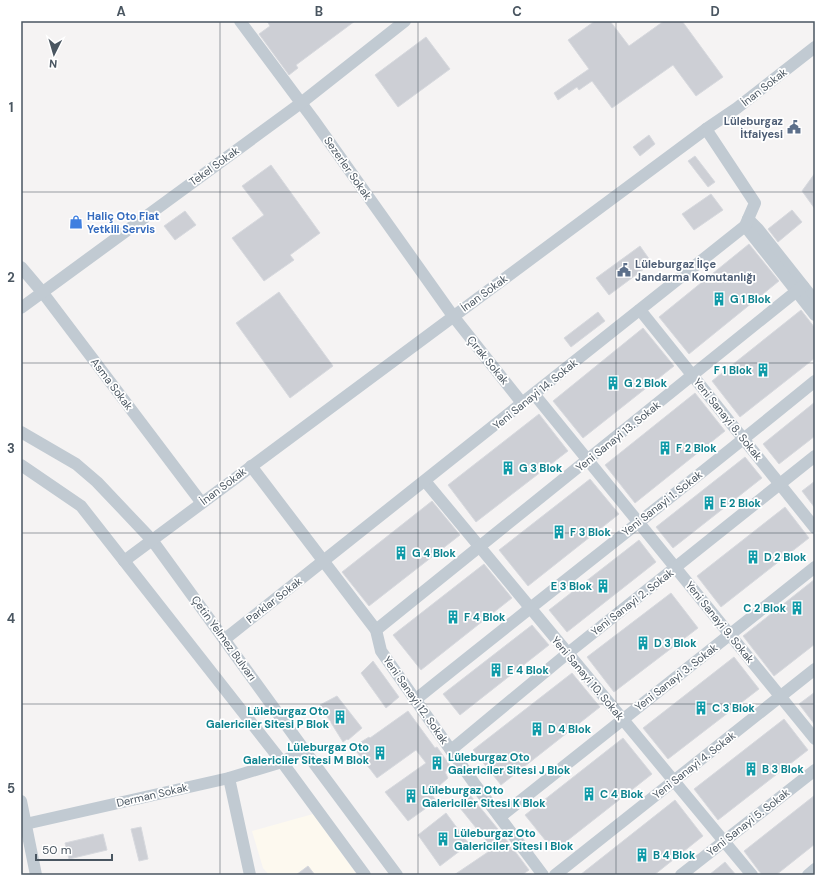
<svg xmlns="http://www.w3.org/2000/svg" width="836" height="896" viewBox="0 0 836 896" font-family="'DM Sans',sans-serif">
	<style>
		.commercial { fill: #fdf9ef }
		.building { fill: #cdcfd5; stroke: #d7d9de }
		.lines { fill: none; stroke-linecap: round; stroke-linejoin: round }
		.minor { stroke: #c1cad2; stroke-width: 12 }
		.grid { fill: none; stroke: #4a5661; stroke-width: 1; stroke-opacity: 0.55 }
		.labels { text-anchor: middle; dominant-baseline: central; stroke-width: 3.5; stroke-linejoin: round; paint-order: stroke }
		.street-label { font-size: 11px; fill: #4a5661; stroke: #fff }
		.service-label { font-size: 11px; font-weight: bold; fill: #4e5e75; stroke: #fff; text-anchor: end }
		.shop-label { font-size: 11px; font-weight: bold; fill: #366cbe; stroke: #fff; text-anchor: start }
		.culture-label { font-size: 11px; font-weight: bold; fill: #0d838f; stroke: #fff; text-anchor: start }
		.neatline { fill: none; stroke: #4a5661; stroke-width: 1.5 }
		.grid-label { font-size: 13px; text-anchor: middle; font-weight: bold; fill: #4a5661 }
	</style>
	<rect width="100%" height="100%" fill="#f5f3f3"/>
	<!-- commercial -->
	<path class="commercial" d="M313,814L357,875H269L263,868L252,831Z"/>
	<!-- building -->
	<g class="building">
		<path d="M267,21H355L296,65L298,68L289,75L259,34L270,26Z"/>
		<path d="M595,21H610L629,46L664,21H682L723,77L696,96L673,65L612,108L592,81L579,90L577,87L558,100L554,93L589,69L568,40Z"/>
		<path d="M426,37L450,69L398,107L375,75Z"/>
		<path d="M649,135L655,144L640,156L633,147Z"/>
		<path d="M695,156L715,182L708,187L688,161Z"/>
		<path d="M271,165L320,233L290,255L294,260L264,281L232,238L264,215L242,186Z"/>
		<path d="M815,173V209L802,191Z"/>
		<path d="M711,194L723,210L694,230L682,214Z"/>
		<path d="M792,210L802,222L778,242L768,229Z"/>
		<path d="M185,211L196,225L175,240L164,226Z"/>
		<path d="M749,244L779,281L689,354L659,317Z"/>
		<path d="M640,246L652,263L609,295L596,278Z"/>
		<path d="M279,292L333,366L290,398L236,323Z"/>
		<path d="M801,310L815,328V358L740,417L712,381Z"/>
		<path d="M598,312L605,321L571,347L564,338Z"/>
		<path d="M643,328L674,366L583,438L553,401Z"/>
		<path d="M695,393L725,431L635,503L605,465Z"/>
		<path d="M815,402V436L779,464L763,444Z"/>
		<path d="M539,414L568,451L476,522L448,485Z"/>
		<path d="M745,457L762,478L673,548L656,527Z"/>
		<path d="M590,479L619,514L528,586L499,550Z"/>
		<path d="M815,481V508L802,491Z"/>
		<path d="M432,501L460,535L369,606L342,572Z"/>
		<path d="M785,507L809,538L721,607L697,576Z"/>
		<path d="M639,540L656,562L567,632L549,610Z"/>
		<path d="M484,564L512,598L421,670L393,635Z"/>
		<path d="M815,579V644L774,676L743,636Z"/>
		<path d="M671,593L698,628L614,692L587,657Z"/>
		<path d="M532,625L549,645L460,715L443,694Z"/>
		<path d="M734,657L759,689L668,759L643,728Z"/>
		<path d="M373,661L399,697L386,708L361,673Z"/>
		<path d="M572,673L600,707L501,785L473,750Z"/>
		<path d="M815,692V725L799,704Z"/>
		<path d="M337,696L362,728L348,740L347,739L343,742L320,705Z"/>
		<path d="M408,711L435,748L437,747L451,767L445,772L448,778L431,793L436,801L408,821L385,792L426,763L416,750L377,778L353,747L369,737L370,738Z"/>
		<path d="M784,719L808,750L718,820L694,789Z"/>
		<path d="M623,738L652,774L554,851L525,815Z"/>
		<path d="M470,795L502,834L529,870L522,875H454L491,850L488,845L489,844L456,803Z"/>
		<path d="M815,795V844L776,875H762L744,851Z"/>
		<path d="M675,800L703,836L654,875H580Z"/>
		<path d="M446,813L469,844L440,866L418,835Z"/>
		<path d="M141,827L148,859L139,861L131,829Z"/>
		<path d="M103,834L107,850L69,859L65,843Z"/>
		<path d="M725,862L736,875H709Z"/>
		<path d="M308,866L315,875H296Z"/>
	</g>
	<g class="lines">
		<!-- minor -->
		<g class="minor">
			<path d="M240,21L313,119L453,316L522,403"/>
			<path d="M748,219L758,229L815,301"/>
			<path d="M745,226L815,315"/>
			<path d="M21,267L43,293L201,502"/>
			<path d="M21,308L301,103L405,21"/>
			<path d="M640,310L815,528"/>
			<path d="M534,394L815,739"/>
			<path d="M21,432L76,464L97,482L152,540L316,766L397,875"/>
			<path d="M21,465L81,506L282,762L365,875"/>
			<path d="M251,466L376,630L381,651L474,783L543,875"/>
			<path d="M425,481L752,875"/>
			<path d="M124,561L706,129L737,108L815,47"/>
			<path d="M376,630L803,286"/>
			<path d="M225,639L745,226L755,203L706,129"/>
			<path d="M415,700C548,593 683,489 815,381"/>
			<path d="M451,750L568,653L815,456"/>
			<path d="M229,778L250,875"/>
			<path d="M21,801L36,875"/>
			<path d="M500,817L815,567"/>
			<path d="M21,825L229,778L282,762L304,750"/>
			<path d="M555,875L815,669"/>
			<path d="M681,875L815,770"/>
			<path d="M808,875L815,869"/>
		</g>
	</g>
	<!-- grid -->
	<path class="grid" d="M220,21V875M418,21V875M616,21V875M21,192H815M21,363H815M21,533H815M21,704H815"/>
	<!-- icons -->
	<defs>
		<g id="civic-bare" transform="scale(1.08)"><path d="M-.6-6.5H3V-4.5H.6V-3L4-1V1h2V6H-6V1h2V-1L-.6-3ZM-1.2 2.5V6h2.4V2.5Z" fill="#5c6f8a" stroke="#fff" stroke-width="2.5" paint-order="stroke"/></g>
		<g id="shop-bare" transform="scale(1.08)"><path d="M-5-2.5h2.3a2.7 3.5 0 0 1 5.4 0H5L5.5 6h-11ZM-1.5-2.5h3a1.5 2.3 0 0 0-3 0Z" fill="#3f7fe0" stroke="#fff" stroke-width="2.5" paint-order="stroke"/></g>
		<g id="building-bare" transform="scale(1.08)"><path d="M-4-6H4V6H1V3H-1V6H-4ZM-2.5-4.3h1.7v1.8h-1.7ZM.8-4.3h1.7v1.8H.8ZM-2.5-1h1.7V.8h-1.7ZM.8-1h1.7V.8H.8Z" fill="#0f9aa8" stroke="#fff" stroke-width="2.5" paint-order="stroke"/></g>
	</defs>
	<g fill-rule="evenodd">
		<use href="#civic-bare" x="794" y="127"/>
		<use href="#shop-bare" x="76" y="222"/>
		<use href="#civic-bare" x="624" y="270"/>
		<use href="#building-bare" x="719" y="299"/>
		<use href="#building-bare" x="763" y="370"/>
		<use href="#building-bare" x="613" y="383"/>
		<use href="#building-bare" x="665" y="448"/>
		<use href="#building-bare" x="508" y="468"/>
		<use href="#building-bare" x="709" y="503"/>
		<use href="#building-bare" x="559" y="532"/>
		<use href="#building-bare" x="401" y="553"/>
		<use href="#building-bare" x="753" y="557"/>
		<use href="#building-bare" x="603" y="586"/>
		<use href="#building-bare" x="797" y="608"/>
		<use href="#building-bare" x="453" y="617"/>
		<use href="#building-bare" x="643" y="643"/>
		<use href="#building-bare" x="496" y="670"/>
		<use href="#building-bare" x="701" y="708"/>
		<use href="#building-bare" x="340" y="717"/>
		<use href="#building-bare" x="537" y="729"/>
		<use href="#building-bare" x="380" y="753"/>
		<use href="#building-bare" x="437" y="763"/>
		<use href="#building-bare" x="751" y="769"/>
		<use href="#building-bare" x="589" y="794"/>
		<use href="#building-bare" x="411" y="796"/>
		<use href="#building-bare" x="443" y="839"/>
		<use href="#building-bare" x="642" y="855"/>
	</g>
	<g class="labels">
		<!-- street labels -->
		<g class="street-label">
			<text transform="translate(764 87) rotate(-38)">İnan Sokak</text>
			<text transform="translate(214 166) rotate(-36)">Tekel Sokak</text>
			<text transform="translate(348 168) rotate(55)">Sezerler Sokak</text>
			<text transform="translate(484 293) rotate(-36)">İnan Sokak</text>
			<text transform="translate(488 360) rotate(51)">Çırak Sokak</text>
			<text transform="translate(112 384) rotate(53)">Asma Sokak</text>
			<text transform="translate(535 394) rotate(-39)">Yeni Sanayi 14. Sokak</text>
			<text transform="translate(728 419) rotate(51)">Yeni Sanayi 8. Sokak</text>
			<text transform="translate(618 436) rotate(-39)">Yeni Sanayi 13. Sokak</text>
			<text transform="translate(223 486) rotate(-37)">İnan Sokak</text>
			<text transform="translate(662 503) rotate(-38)">Yeni Sanayi 1. Sokak</text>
			<text transform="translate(274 600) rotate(-38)">Parklar Sokak</text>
			<text transform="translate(632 602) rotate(-38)">Yeni Sanayi 2. Sokak</text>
			<text transform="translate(720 622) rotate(51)">Yeni Sanayi 9. Sokak</text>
			<text transform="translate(224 638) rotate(54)">Çetin Yelmez Bulvarı</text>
			<text transform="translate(676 677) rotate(-38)">Yeni Sanayi 3. Sokak</text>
			<text transform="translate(588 678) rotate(50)">Yeni Sanayi 10. Sokak</text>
			<text transform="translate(416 700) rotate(55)">Yeni Sanayi 12. Sokak</text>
			<text transform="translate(694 765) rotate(-38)">Yeni Sanayi 4. Sokak</text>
			<text transform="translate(152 795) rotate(-13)">Derman Sokak</text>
			<text transform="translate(748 822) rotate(-38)">Yeni Sanayi 5. Sokak</text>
		</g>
		<!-- service labels -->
		<g class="service-label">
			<text x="783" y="121">Lüleburgaz<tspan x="783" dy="13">İtfaiyesi</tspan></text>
			<text x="635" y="264" text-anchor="start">Lüleburgaz İlçe<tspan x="635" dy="13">Jandarma Komutanlığı</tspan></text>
		</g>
		<!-- shop labels -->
		<g class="shop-label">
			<text x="87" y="216">Haliç Oto Fiat<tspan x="87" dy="13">Yetkili Servis</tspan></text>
		</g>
		<!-- culture labels -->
		<g class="culture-label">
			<text x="730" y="299">G 1 Blok</text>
			<text x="752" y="370" text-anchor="end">F 1 Blok</text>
			<text x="624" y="383">G 2 Blok</text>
			<text x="676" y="448">F 2 Blok</text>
			<text x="519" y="468">G 3 Blok</text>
			<text x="720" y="503">E 2 Blok</text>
			<text x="570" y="532">F 3 Blok</text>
			<text x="412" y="553">G 4 Blok</text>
			<text x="764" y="557">D 2 Blok</text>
			<text x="592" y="586" text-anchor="end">E 3 Blok</text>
			<text x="786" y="608" text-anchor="end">C 2 Blok</text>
			<text x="464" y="617">F 4 Blok</text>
			<text x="654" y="643">D 3 Blok</text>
			<text x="507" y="670">E 4 Blok</text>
			<text x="712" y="708">C 3 Blok</text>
			<text x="329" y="711" text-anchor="end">Lüleburgaz Oto<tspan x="329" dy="13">Galericiler Sitesi P Blok</tspan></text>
			<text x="548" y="729">D 4 Blok</text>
			<text x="369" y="747" text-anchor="end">Lüleburgaz Oto<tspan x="369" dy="13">Galericiler Sitesi M Blok</tspan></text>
			<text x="448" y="757">Lüleburgaz Oto<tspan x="448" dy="13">Galericiler Sitesi J Blok</tspan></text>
			<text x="762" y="769">B 3 Blok</text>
			<text x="422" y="790">Lüleburgaz Oto<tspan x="422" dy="13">Galericiler Sitesi K Blok</tspan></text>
			<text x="600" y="794">C 4 Blok</text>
			<text x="454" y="833">Lüleburgaz Oto<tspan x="454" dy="13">Galericiler Sitesi I Blok</tspan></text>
			<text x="653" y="855">B 4 Blok</text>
		</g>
	</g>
	<!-- border -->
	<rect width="836" height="896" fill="none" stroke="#ffffff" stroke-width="44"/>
	<!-- north arrow -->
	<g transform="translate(54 54) rotate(185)" stroke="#ffffff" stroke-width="3" paint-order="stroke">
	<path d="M0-3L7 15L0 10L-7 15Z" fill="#4a5661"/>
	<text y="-6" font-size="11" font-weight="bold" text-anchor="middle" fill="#4a5661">N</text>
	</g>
	<!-- scale -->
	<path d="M36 854v6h76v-6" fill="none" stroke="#4a5661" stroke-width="2"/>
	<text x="42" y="854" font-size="12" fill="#4a5661" stroke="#ffffff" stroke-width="3" paint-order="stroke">50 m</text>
	<rect x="22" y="22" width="792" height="852" class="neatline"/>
	<g class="grid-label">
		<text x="121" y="16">A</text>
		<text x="319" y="16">B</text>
		<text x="517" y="16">C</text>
		<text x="715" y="16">D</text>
		<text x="11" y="112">1</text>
		<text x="11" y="282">2</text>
		<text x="11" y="453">3</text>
		<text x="11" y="623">4</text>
		<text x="11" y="793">5</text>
	</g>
</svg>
